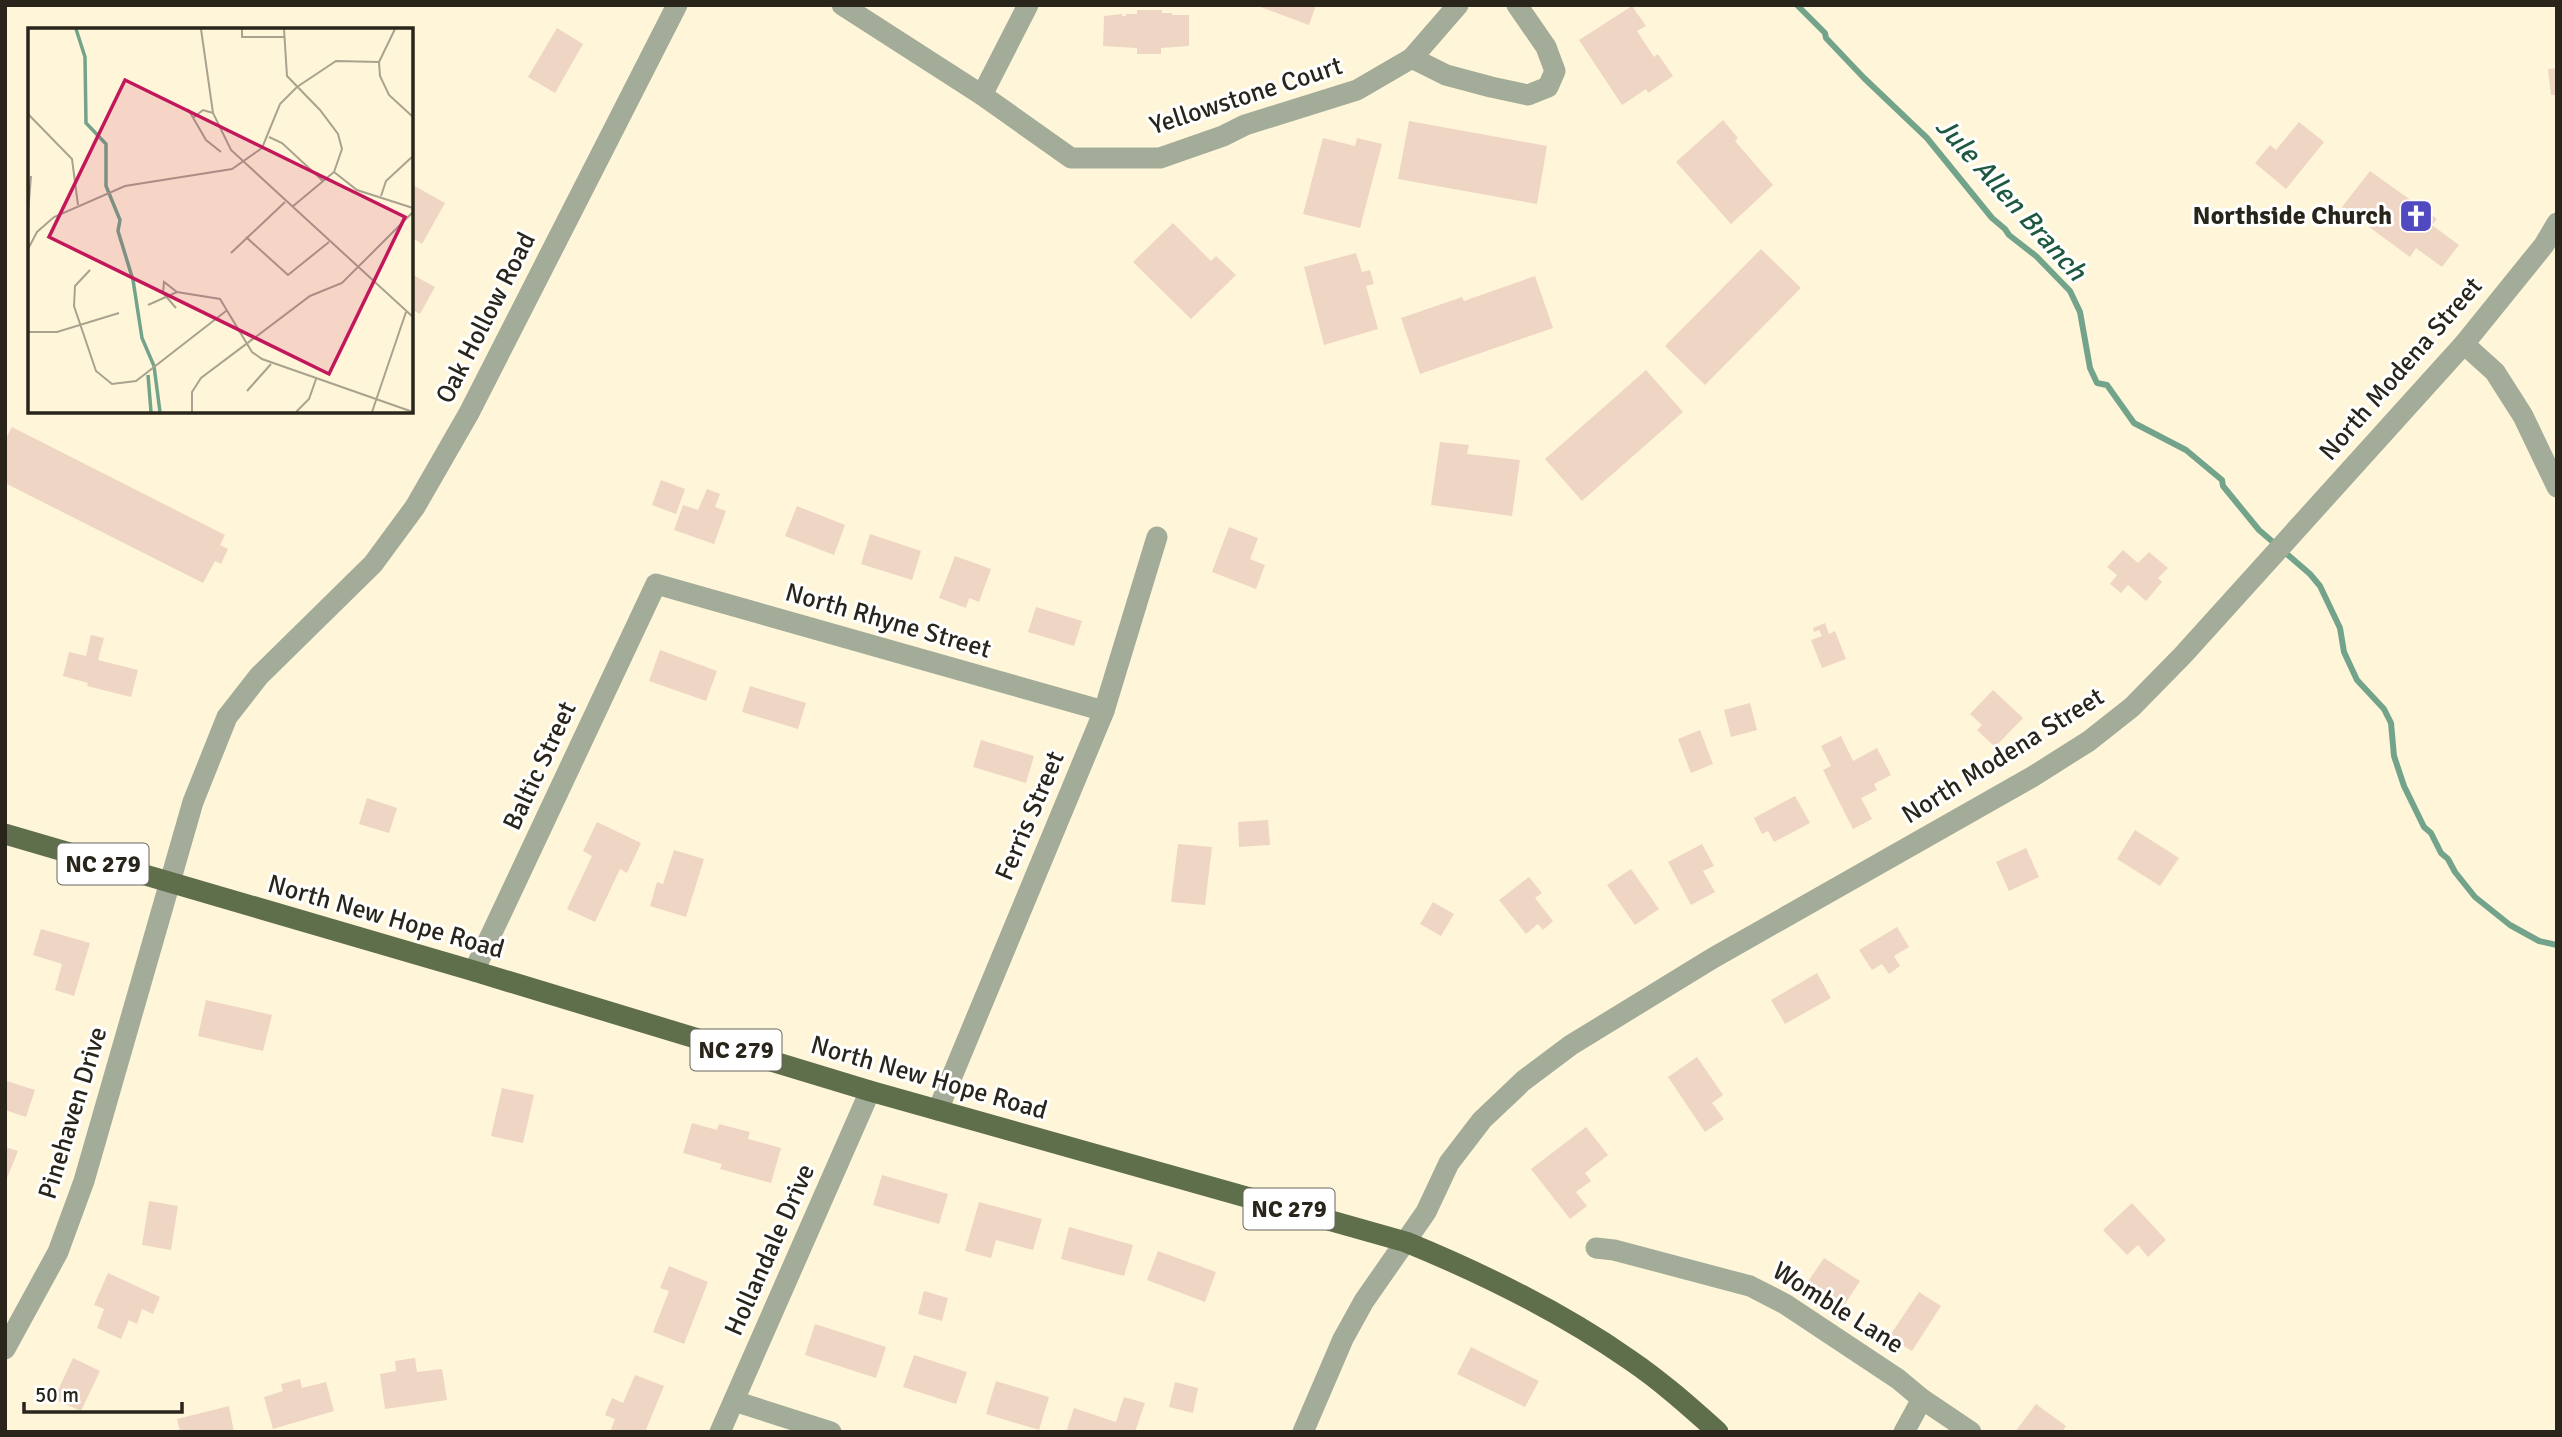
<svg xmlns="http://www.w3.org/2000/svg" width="2562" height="1437" viewBox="0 0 2562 1437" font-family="Signika,sans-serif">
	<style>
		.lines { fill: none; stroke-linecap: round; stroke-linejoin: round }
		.stream { stroke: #73a48b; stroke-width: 6 }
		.building { fill: #efd5c3 }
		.minor { stroke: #a3ac98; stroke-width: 21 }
		.major { stroke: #5f6e4b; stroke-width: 21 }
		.labels { text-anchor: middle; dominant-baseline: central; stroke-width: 6; stroke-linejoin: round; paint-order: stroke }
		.shield { fill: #fff; stroke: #69665f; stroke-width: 2 }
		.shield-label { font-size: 24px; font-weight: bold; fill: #29251b }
		.street-label { font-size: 26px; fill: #29251b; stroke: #fff }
		.poi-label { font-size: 26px; font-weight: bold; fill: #29251b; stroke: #fff; text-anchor: end }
		.water-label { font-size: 28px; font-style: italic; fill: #1d593f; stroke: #fff }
		.inset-river { fill: none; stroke: #73a48b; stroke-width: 3.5 }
		.inset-road { fill: none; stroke: #a9a28e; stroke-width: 2 }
		.view { fill: #c2185b; fill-opacity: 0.15; stroke: #c2185b; stroke-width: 3.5 }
		.inset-edge { fill: none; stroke: #29251b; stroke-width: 3.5 }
	</style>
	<rect width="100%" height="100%" fill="#fff6da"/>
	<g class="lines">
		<!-- stream -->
		<path class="stream" d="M1797,5L1825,33L1826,38L1864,78L1927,138L1992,218L2005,229L2009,235L2036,256L2070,291L2080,312L2090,368L2097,383L2107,385L2134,423L2186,450L2222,480L2223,486L2259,530L2310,574L2320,586L2340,628L2344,652L2357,680L2384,709L2391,723L2394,756L2404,786L2424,827L2431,833L2441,853L2448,859L2455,872L2475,897L2510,925L2539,941L2557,945"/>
	</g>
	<!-- building -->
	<g class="building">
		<path d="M1255,5H1316L1309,25Z"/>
		<path d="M1632,6L1646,26L1637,31L1654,57L1658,54L1673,76L1648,93L1646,89L1622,105L1579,40Z"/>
		<path d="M1137,10H1162V13H1172V15H1189V46L1161,48V54H1137V48L1103,46L1104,16L1122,14V16H1126V14H1137Z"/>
		<path d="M557,28L583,44L555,93L528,77Z"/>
		<path d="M2557,68V95H2551L2548,69Z"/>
		<path d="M1723,120L1738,138L1735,141L1773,185L1731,224L1676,162Z"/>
		<path d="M1409,121L1547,146L1537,204L1398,179Z"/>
		<path d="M2299,122L2324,142L2286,189L2255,163L2270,145L2276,150Z"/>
		<path d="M1323,138L1355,146L1357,138L1382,144L1360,228L1303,214Z"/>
		<path d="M2370,171L2437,219L2432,225L2459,245L2442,267L2416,248L2410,257L2342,207Z"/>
		<path d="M411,184L445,203L422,244L411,237Z"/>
		<path d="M1173,223L1211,261L1216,256L1236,275L1191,319L1133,262Z"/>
		<path d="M1761,249L1801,288L1705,385L1665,346Z"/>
		<path d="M1356,253L1362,272L1370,270L1374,284L1366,286L1378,329L1324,345L1304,267Z"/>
		<path d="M411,274L435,287L420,314L411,309Z"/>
		<path d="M1535,276L1553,328L1420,374L1401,318L1462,297L1464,301Z"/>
		<path d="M1646,370L1683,412L1582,501L1545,459Z"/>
		<path d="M12,427L225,535L220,545L228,549L221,564L215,561L203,583L5,483V440Z"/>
		<path d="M1440,442L1469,445L1467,454L1520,460L1512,516L1431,505Z"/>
		<path d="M661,480L685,489L676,514L652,505Z"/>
		<path d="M707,489L720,494L715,507L726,511L714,544L674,530L683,505L698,510Z"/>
		<path d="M797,506L845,525L834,555L785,536Z"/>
		<path d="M1229,527L1258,538L1250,559L1265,565L1256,589L1212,572Z"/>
		<path d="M870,534L921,551L912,580L861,564Z"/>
		<path d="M2123,550L2138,563L2149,552L2168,568L2158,578L2162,582L2146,601L2128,585L2121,593L2110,584L2117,575L2107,567Z"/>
		<path d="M955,556L991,569L979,602L969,598L966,608L939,598Z"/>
		<path d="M1036,607L1082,621L1074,646L1028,632Z"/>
		<path d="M1825,623L1829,634L1835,631L1846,659L1822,668L1811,640L1822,636L1819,630L1814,632L1813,628Z"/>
		<path d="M91,635L104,638L98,660L138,670L131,697L87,686L88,683L63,676L69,652L86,656Z"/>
		<path d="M660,650L717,671L706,701L649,681Z"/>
		<path d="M750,686L806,703L798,729L742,712Z"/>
		<path d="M1993,690L2023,718L1995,747L1977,730L1982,725L1970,714Z"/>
		<path d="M1750,703L1757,730L1731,737L1724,710Z"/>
		<path d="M1700,730L1713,764L1691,773L1678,739Z"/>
		<path d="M1841,736L1853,761L1877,748L1891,775L1874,784L1877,790L1861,798L1872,819L1853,829L1823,770L1831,766L1821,746Z"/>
		<path d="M981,740L1034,756L1026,783L973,767Z"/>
		<path d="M1795,796L1810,823L1774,842L1768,831L1762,834L1754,818Z"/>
		<path d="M367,798L397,808L389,833L359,824Z"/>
		<path d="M1268,820L1270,845L1239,847L1238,822Z"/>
		<path d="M597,822L641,843L627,873L620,869L595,922L567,909L592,856L583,851Z"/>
		<path d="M2135,830L2179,858L2160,886L2117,859Z"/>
		<path d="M1178,844L1212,847L1205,905L1171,902Z"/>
		<path d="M1702,844L1714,866L1703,871L1715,892L1691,905L1668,862Z"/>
		<path d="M2026,848L2039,877L2009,891L1996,862Z"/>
		<path d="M674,850L704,859L686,917L650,906L657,882L663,884Z"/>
		<path d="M1631,869L1659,909L1635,925L1607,885Z"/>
		<path d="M1529,877L1542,893L1535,898L1553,921L1543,930L1538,924L1526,934L1499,900Z"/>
		<path d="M1433,902L1454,914L1441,936L1420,924Z"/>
		<path d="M1897,927L1909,947L1894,956L1900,966L1889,974L1882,964L1872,970L1859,950Z"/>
		<path d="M41,929L90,943L74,996L55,990L62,964L33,955Z"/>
		<path d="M1817,973L1831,998L1785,1024L1771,1000Z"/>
		<path d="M206,1000L272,1015L263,1051L198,1036Z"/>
		<path d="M1697,1057L1723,1095L1712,1103L1724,1119L1705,1132L1668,1077Z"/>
		<path d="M7,1081L35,1090L26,1117L5,1110Z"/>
		<path d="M502,1088L534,1095L523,1143L491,1136Z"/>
		<path d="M692,1123L717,1130L719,1124L750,1132L748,1139L781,1148L771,1183L720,1169L722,1164L683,1153Z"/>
		<path d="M1586,1127L1608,1155L1585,1173L1591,1181L1576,1192L1587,1206L1570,1219L1531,1169Z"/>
		<path d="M5,1147L18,1151L5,1183Z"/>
		<path d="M882,1175L948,1194L939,1224L873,1205Z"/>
		<path d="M149,1201L178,1206L171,1250L142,1245Z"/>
		<path d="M979,1202L1042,1219L1033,1250L996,1240L991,1258L965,1251Z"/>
		<path d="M2132,1203L2166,1240L2148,1257L2138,1245L2127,1255L2103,1230Z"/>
		<path d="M1069,1227L1133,1245L1124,1276L1061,1259Z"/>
		<path d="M1158,1251L1216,1272L1205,1302L1147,1280Z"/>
		<path d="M1824,1258L1860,1281L1843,1307L1807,1283Z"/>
		<path d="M669,1266L708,1282L684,1344L653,1332L669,1291L660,1288Z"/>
		<path d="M108,1273L160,1297L153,1314L142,1309L137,1324L129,1320L121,1339L97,1328L104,1309L94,1305Z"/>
		<path d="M924,1291L948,1298L942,1321L918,1314Z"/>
		<path d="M1919,1292L1941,1306L1912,1351L1889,1337Z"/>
		<path d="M815,1324L886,1347L876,1378L805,1355Z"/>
		<path d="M1471,1347L1539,1381L1525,1407L1457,1374Z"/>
		<path d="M914,1355L967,1372L956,1404L903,1387Z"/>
		<path d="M73,1358L100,1371L81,1411L54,1399Z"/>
		<path d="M415,1358L417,1372L442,1369L447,1400L385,1409L380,1374L396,1371L395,1361Z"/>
		<path d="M635,1375L664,1386L645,1432H610L615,1419L605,1415L612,1398L623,1403Z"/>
		<path d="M300,1379L302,1388L326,1382L334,1411L273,1429L264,1397L283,1391L281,1384Z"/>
		<path d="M996,1381L1049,1397L1039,1430L986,1414Z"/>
		<path d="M1175,1382L1198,1388L1193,1413L1169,1407Z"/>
		<path d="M1124,1397L1145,1403L1135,1432H1066L1074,1408L1116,1422Z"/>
		<path d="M2036,1404L2066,1426L2062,1432H2015Z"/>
		<path d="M229,1406L234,1432H180L177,1419Z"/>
	</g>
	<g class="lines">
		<!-- minor -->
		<g class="minor">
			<path d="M842,5L982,95L1071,158H1160L1223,136L1245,125L1357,90L1412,58L1446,75L1491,87L1528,95L1548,87L1555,71L1546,47L1517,5"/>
			<path d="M1412,58L1458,5"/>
			<path d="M982,95L1028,5"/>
			<path d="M2464,344L2495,372L2523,416L2557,487"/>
			<path d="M474,971L656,584L1104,711"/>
			<path d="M938,1110L1104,711L1157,537"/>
			<path d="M1596,1248L1614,1250L1750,1286L1785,1304L1898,1379L1922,1399L1971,1432"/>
			<path d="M5,1349L58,1252L84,1181L193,802L227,717L259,676L373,564L415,507L469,413L677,5"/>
			<path d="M734,1401L831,1432"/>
			<path d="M720,1432L870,1091"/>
			<path d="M1303,1432L1343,1339L1364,1301L1426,1212L1449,1163L1482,1120L1523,1081L1571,1045L1713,958L2032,777L2089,741L2132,707L2183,655L2464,344L2544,245L2557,223"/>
			<path d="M1904,1432L1922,1399"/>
		</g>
		<!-- major -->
		<path class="major" d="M5,834L474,971L870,1091L1406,1242C1484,1274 1561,1312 1630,1360C1661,1381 1690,1407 1718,1432"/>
	</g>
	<!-- icons -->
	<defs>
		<g id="church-square" transform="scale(1.75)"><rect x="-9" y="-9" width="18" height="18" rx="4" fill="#5049c0" stroke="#fff"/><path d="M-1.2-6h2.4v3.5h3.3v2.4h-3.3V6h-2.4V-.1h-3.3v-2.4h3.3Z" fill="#fff"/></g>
	</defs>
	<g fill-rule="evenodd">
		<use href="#church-square" x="2416" y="216"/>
	</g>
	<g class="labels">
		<!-- shield labels -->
		<g class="shield">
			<rect x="57.5" y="843.5" width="91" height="41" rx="5"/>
			<rect x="690.5" y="1029.5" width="91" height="41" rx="5"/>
			<rect x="1243.5" y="1188.5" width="91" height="41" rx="5"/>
		</g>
		<g class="shield-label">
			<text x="103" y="864">NC 279</text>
			<text x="736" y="1050">NC 279</text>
			<text x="1289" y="1209">NC 279</text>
		</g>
		<!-- street labels -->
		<g class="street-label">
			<text transform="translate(1246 96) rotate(-18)">Yellowstone Court</text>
			<text transform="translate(486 318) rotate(-63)">Oak Hollow Road</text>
			<text transform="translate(2401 369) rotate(-49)">North Modena Street</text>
			<text transform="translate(888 621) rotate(16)">North Rhyne Street</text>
			<text transform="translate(2003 756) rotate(-32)">North Modena Street</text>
			<text transform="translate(540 766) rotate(-65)">Baltic Street</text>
			<text transform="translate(1030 816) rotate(-67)">Ferris Street</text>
			<text transform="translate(386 917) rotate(16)">North New Hope Road</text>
			<text transform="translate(929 1078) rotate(16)">North New Hope Road</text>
			<text transform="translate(73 1113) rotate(-73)">Pinehaven Drive</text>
			<text transform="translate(770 1250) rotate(-66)">Hollandale Drive</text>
			<text transform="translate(1838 1308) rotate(32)">Womble Lane</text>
		</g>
		<!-- poi labels -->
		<g class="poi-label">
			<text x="2392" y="216">Northside Church</text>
		</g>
		<!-- water labels -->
		<g class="water-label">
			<text transform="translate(2011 199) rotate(48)">Jule Allen Branch</text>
		</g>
	</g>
	<!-- overview -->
	<g transform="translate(28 28)">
		<rect width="385" height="385" fill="#fff6da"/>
		<path class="inset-river" d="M48,1L57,29L58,95L78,116V158L92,192L90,203L105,252L114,310L126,338L132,384M120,347L123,384"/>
		<path class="inset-road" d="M173,1L185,85L203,122L385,289M214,1V9H256M256,1L259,48L292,82L310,106L314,121L306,144L264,179M367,1L351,34L352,48L361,67L385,89M160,81L178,112L193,124M0,86L44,131L50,177M165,90L175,82L185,85M241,109L254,115L295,153M306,144L329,162L385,180M353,168L358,153L385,128M0,185L3,148M218,209L260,247L301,214M0,221L9,204L26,189L97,158L204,141L234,120L252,76L269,59L308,33L351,34M203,225L257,174M62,242L47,258L46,278L68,343L84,356L108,353L198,283M120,277L149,264M148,280L135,265L136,254L149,264L192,271L224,324L234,331L385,384M0,304H29L91,285M219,363L243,336M164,384V364L173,350L282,268L314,255L385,184M268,384L281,371L288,351M344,384L378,284"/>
		<path class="view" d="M97,52L377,189L301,346L21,209Z"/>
		<rect width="385" height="385" class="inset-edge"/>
	</g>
	<!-- border -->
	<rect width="2562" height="1437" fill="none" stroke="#29251b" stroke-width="14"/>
	<!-- scale -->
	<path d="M24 1402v10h158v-10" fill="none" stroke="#29251b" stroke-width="3.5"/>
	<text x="35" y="1402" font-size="21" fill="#29251b" stroke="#ffffff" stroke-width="5" paint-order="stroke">50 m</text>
</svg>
